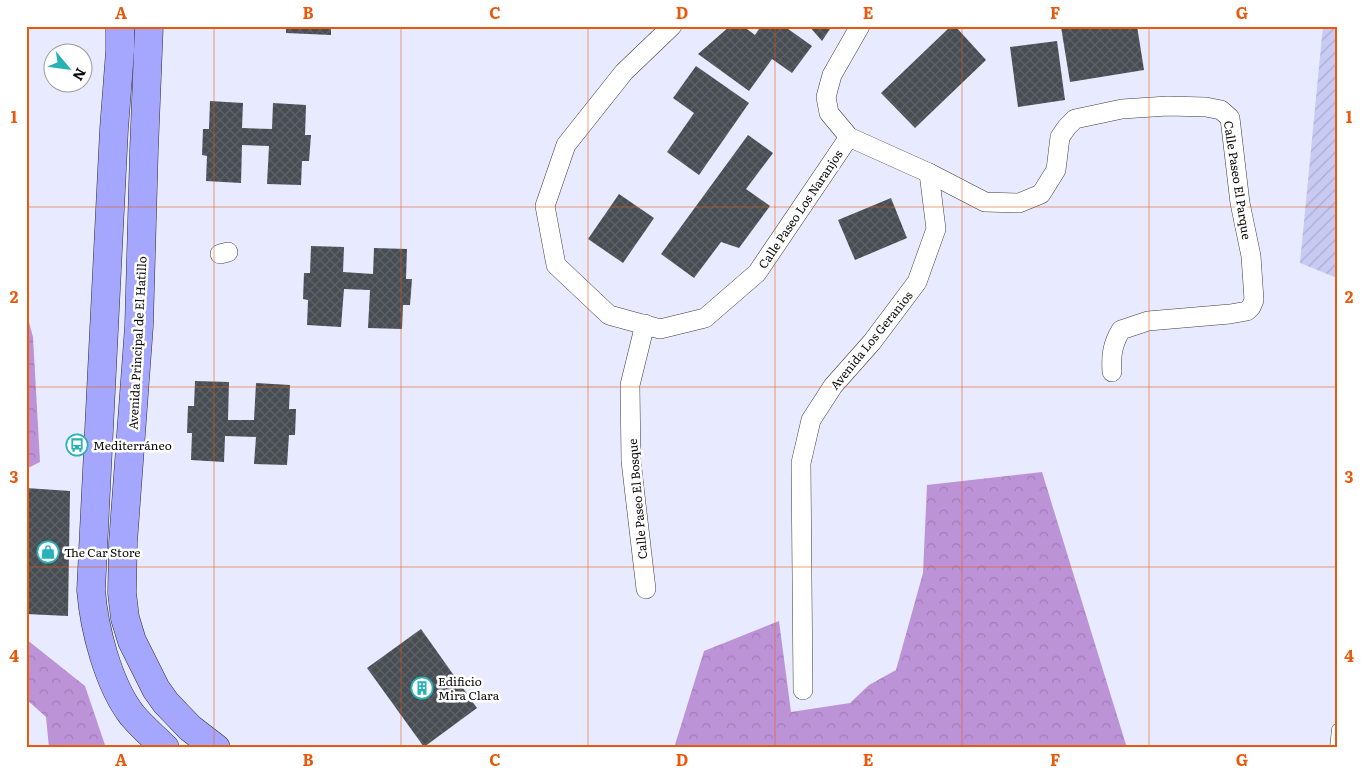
<svg xmlns="http://www.w3.org/2000/svg" width="1363" height="774" viewBox="0 0 1363 774" font-family="Literata,serif">
	<style>
		.farmland { fill: url(#farmland-furrows) }
		.forest { fill: url(#forest-crowns) }
		.building { fill: url(#building-cross-hatch) }
		.lines { fill: none; stroke-linecap: round; stroke-linejoin: round }
		.lane-casing { stroke: #3d3d3d; stroke-width: 11 }
		.street-casing { stroke: #3d3d3d; stroke-width: 20 }
		.secondary-casing { stroke: #2c2c2c; stroke-width: 29 }
		.lane { stroke: #fff; stroke-width: 10 }
		.street { stroke: #fff; stroke-width: 19 }
		.secondary { stroke: #a4a7fd; stroke-width: 28 }
		.grid { fill: none; stroke: #e8590c; stroke-width: 1; stroke-opacity: 0.55 }
		.labels { text-anchor: middle; dominant-baseline: central; stroke-width: 5; stroke-linejoin: round; paint-order: stroke }
		.street-label { font-size: 12px; fill: #0a0a0a; stroke: #fff }
		.poi-label { font-size: 12px; fill: #0a0a0a; stroke: #fff; text-anchor: start }
		.neatline { fill: none; stroke: #e8590c; stroke-width: 2 }
		.grid-label { font-size: 16px; text-anchor: middle; font-weight: bold; fill: #e8590c }
	</style>
	<defs>
		<pattern id="farmland-furrows" width="10" height="10" patternUnits="userSpaceOnUse" patternTransform="scale(1.25)"><rect width="10" height="10" fill="#c9caf3"/><path d="M-1 1l2-2M0 10L10 0M9 11l2-2" fill="none" stroke="#abaccf"/></pattern>
		<pattern id="forest-crowns" width="20" height="18" patternUnits="userSpaceOnUse" patternTransform="scale(1.25)"><rect width="20" height="18" fill="#bd93d7"/><path d="M2 6a3 3 0 1 1 6 0M12 15a3 3 0 1 1 6 0" fill="none" stroke="#a17db7"/></pattern>
		<pattern id="building-cross-hatch" width="8" height="8" patternUnits="userSpaceOnUse" patternTransform="scale(1.25)"><rect width="8" height="8" fill="#474d52"/><path d="M0 0l8 8M0 8l8-8" fill="none" stroke="#5d6266"/></pattern>
	</defs>
	<rect width="100%" height="100%" fill="#e8eaff"/>
	<!-- farmland -->
	<path class="farmland" d="M1323,26H1337V278L1300,263Z"/>
	<!-- forest -->
	<g class="forest">
		<path d="M26,311L33,337L40,462L26,469Z"/>
		<path d="M1042,472L1127,748H674L704,651L779,621L791,712L850,703L869,685L896,670L923,573L927,485Z"/>
		<path d="M26,639L85,686L106,748H49L46,717L26,699Z"/>
	</g>
	<!-- building -->
	<g class="building">
		<path d="M286,26H331V35L286,33Z"/>
		<path d="M730,26H743L755,35L761,26H784L812,46L792,73L772,59L749,91L698,54Z"/>
		<path d="M809,26H832L822,41Z"/>
		<path d="M951,26H955L986,60L915,128L881,93Z"/>
		<path d="M1067,26H1137L1144,70L1070,82L1061,27Z"/>
		<path d="M1057,41L1065,100L1018,107L1010,47Z"/>
		<path d="M696,66L749,103L699,175L667,152L694,113L673,98Z"/>
		<path d="M210,101L243,103L242,128L272,129L273,103L306,105L305,135H311L309,161H302L301,185L267,184L269,146L242,145L241,183L206,181L207,156L202,155L203,129H209Z"/>
		<path d="M748,135L773,153L746,189L770,206L739,248L721,242L694,278L661,254Z"/>
		<path d="M619,194L654,218L623,263L588,239Z"/>
		<path d="M891,198L907,238L855,260L838,220Z"/>
		<path d="M311,246L344,247L343,272L373,274L374,248L407,249L406,279H412L410,305H403L402,329L368,328L370,290L344,289L341,327L307,325L308,300L303,299L304,273H310Z"/>
		<path d="M195,381L229,382L228,420H254L256,383L290,385L289,409H296L295,435H289L287,465L254,464L256,437L225,436L224,462L191,460L192,433H187L188,406H194Z"/>
		<path d="M26,488L70,491L68,616L26,614Z"/>
		<path d="M421,629L477,708L424,747L367,668Z"/>
	</g>
	<g class="lines">
		<!-- lane casing -->
		<g class="lane-casing">
			<path id="lane" d="M1335,748L1337,729"/>
		</g>
		<!-- street casing -->
		<g class="street-casing">
			<g id="street">
				<path d="M672,26L624,72L566,145L545,206L556,265L609,315L660,329L705,318L757,273L849,137"/>
				<path d="M860,26L832,75L826,97L829,113L849,137L929,173L985,202L1019,203L1041,194L1056,170L1060,137L1067,127L1075,119L1122,109L1168,106L1206,107L1221,110L1230,118L1240,203L1251,256L1254,300L1251,307L1247,311L1230,314L1148,321L1121,330C1112,345 1111,356 1112,372"/>
				<path d="M220,254L228,252"/>
				<path d="M645,324L630,385L631,461L646,589"/>
				<path d="M803,690L801,463L811,420L833,386L872,342L917,282L936,229L929,173"/>
			</g>
		</g>
		<!-- secondary casing -->
		<g class="secondary-casing">
			<g id="secondary">
				<path d="M120,26V51L114,129L91,590C94,628 108,684 132,715C142,727 154,737 165,748"/>
				<path d="M149,26L144,150L139,326L123,543L122,593L125,618L132,641L156,689L166,703L190,728L216,748"/>
			</g>
		</g>
		<!-- lane -->
		<use href="#lane" class="lane"/>
		<!-- street -->
		<use href="#street" class="street"/>
		<!-- secondary -->
		<use href="#secondary" class="secondary"/>
	</g>
	<!-- grid -->
	<path class="grid" d="M214,26V748M401,26V748M588,26V748M775,26V748M962,26V748M1149,26V748M26,207H1337M26,387H1337M26,567H1337"/>
	<!-- icons -->
	<defs>
		<g id="bus-ring" transform="scale(1.125)"><circle r="9.5" fill="#fff" stroke="#26b2b6" stroke-width="1.5"/><path d="M-5-6H5V4H4V6H2V4H-2V6H-4V4H-5ZM-3.5-4V0h7V-4ZM-3.5 1.2v1.5H-2V1.2ZM2 1.2v1.5H3.5V1.2Z" fill="#26b2b6"/></g>
		<g id="shop-ring" transform="scale(1.125)"><circle r="9.5" fill="#fff" stroke="#26b2b6" stroke-width="1.5"/><path d="M-5-2.5h2.3a2.7 3.5 0 0 1 5.4 0H5L5.5 6h-11ZM-1.5-2.5h3a1.5 2.3 0 0 0-3 0Z" fill="#26b2b6"/></g>
		<g id="building-ring" transform="scale(1.125)"><circle r="9.5" fill="#fff" stroke="#26b2b6" stroke-width="1.5"/><path d="M-4-6H4V6H1V3H-1V6H-4ZM-2.5-4.3h1.7v1.8h-1.7ZM.8-4.3h1.7v1.8H.8ZM-2.5-1h1.7V.8h-1.7ZM.8-1h1.7V.8H.8Z" fill="#26b2b6"/></g>
	</defs>
	<g fill-rule="evenodd">
		<use href="#bus-ring" x="77" y="445"/>
		<use href="#shop-ring" x="48" y="552"/>
		<use href="#building-ring" x="422" y="688"/>
	</g>
	<g class="labels">
		<!-- street labels -->
		<g class="street-label">
			<text transform="translate(1238 180) rotate(81)">Calle Paseo El Parque</text>
			<text transform="translate(800 209) rotate(-56)">Calle Paseo Los Naranjos</text>
			<text transform="translate(871 340) rotate(-51)">Avenida Los Geranios</text>
			<text transform="translate(137 343) rotate(-87)">Avenida Principal de El Hatillo</text>
			<text transform="translate(637 499) rotate(-95)">Calle Paseo El Bosque</text>
		</g>
		<!-- poi labels -->
		<g class="poi-label">
			<text x="93" y="445">Mediterráneo</text>
			<text x="64" y="552">The Car Store</text>
			<text x="438" y="681">Edificio<tspan x="438" dy="14">Mira Clara</tspan></text>
		</g>
	</g>
	<!-- border -->
	<rect width="1363" height="774" fill="none" stroke="#ffffff" stroke-width="55"/>
	<!-- north arrow -->
	<g transform="translate(68 68) rotate(119)"><circle r="24" fill="#ffffff" stroke="#9d9d9d"/>
	<path d="M0-4L9 19L0 12L-9 19Z" fill="#26b2b6"/>
	<text y="-8" font-size="14" font-weight="bold" text-anchor="middle" fill="#0a0a0a">N</text>
	</g>
	<rect x="28" y="28" width="1308" height="718" class="neatline"/>
	<g class="grid-label">
		<text x="121" y="19">A</text>
		<text x="308" y="19">B</text>
		<text x="495" y="19">C</text>
		<text x="682" y="19">D</text>
		<text x="868" y="19">E</text>
		<text x="1055" y="19">F</text>
		<text x="1242" y="19">G</text>
		<text x="14" y="123">1</text>
		<text x="1349" y="123">1</text>
		<text x="14" y="303">2</text>
		<text x="1349" y="303">2</text>
		<text x="14" y="483">3</text>
		<text x="1349" y="483">3</text>
		<text x="14" y="662">4</text>
		<text x="1349" y="662">4</text>
		<text x="121" y="766">A</text>
		<text x="308" y="766">B</text>
		<text x="495" y="766">C</text>
		<text x="682" y="766">D</text>
		<text x="868" y="766">E</text>
		<text x="1055" y="766">F</text>
		<text x="1242" y="766">G</text>
	</g>
</svg>
